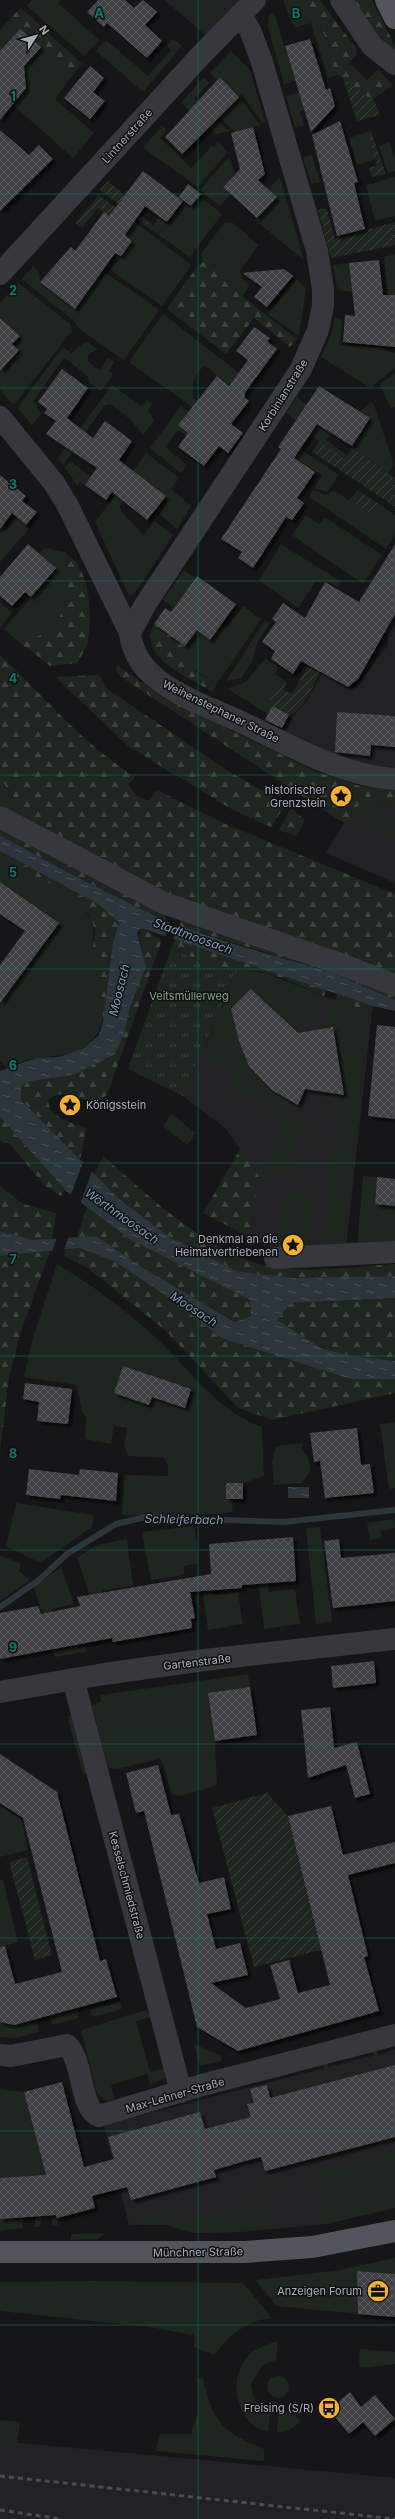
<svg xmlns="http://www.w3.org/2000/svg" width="395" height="2519" viewBox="0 0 395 2519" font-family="Inter,sans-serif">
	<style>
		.built { fill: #222225 }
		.grass { fill: #1e261f; fill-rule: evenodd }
		.forest { fill: url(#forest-firs) }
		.park { fill: url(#park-tufts) }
		.garden { fill: url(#garden-furrows) }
		.water { fill: url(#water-ripples) }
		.pier { fill: #161618 }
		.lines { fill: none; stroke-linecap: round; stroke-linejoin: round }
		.stream { stroke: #2c353c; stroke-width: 6 }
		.building { fill: url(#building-cross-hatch); filter: url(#shadow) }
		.minor { stroke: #37383d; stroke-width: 22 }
		.major { stroke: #53555c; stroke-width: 22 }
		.rail { stroke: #4a4c52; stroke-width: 3; stroke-dasharray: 5 4; stroke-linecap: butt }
		.grid { fill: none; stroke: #0f766e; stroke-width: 1; stroke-opacity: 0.55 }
		.labels { text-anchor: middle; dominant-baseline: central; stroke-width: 3; stroke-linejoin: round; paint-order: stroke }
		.street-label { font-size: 11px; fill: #a8adb8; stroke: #111113 }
		.poi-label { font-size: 11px; fill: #a8adb8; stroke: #111113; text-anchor: end }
		.park-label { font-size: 11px; fill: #7fa381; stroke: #111113 }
		.water-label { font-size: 12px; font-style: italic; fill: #7f9bb3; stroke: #111113 }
		.grid-label { font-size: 13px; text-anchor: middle; font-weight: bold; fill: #0f766e; stroke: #111113; stroke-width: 3; stroke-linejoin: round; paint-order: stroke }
	</style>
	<defs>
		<pattern id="forest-firs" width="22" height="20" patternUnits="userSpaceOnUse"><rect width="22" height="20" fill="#1e261f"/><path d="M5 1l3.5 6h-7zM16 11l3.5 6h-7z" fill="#3c433d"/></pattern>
		<pattern id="park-tufts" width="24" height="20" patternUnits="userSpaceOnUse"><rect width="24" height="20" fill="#1e261f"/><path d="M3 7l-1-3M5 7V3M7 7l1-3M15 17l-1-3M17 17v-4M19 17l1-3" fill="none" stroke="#3c433d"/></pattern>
		<pattern id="garden-furrows" width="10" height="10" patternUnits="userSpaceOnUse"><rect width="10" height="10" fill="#1e261f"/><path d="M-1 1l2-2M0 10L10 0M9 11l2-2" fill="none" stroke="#3c433d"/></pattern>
		<pattern id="water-ripples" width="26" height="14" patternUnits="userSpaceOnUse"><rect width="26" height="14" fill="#2c353c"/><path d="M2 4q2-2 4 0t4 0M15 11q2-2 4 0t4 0" fill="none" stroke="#485056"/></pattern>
		<pattern id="building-cross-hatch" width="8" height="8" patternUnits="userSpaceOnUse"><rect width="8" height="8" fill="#404145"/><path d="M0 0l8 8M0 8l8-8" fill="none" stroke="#595a5e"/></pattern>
		<filter id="shadow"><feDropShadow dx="3.5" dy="3.5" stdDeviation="1" flood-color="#0009"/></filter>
	</defs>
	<rect width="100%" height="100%" fill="#161618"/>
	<!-- built -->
	<g class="built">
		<path d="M164,0H241L207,36Z"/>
		<path d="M395,543V768L374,767L335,756L282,730L308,699L322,673L348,689L355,687L388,645V636L352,612Z"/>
		<path d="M362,802H395V883L326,853L352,810Z"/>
		<path d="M240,969L372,1012L346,1247H271L249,1237L258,1176L225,1128L183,1096L234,974Z"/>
		<path d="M395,2050V2208L326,2224L241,2232L193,2233L166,2225H129L104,2125Z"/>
		<path d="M0,2441L395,2478V2519H0Z"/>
	</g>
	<!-- grass -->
	<g class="grass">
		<path d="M32,0H61L58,3L99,40L84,56L27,6Z"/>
		<path d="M171,0H232L207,27Z"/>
		<path d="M283,0H306L327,40L335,72L338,75L328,78L311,23L294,28Z"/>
		<path d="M274,12L295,81L284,84L268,26L269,15Z"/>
		<path d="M8,20L20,29L0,51V30Z"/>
		<path d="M173,39L182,46L143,92L96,51L106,40L148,76L171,50L167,46Z"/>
		<path d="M41,47L71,77L55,99L94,133L73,158L13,105L26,88L24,66Z"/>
		<path d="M231,51L250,70L265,122L262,123L242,94L239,97L260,125L235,132L219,117L239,97L220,77L217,80L210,73Z"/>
		<path d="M204,77L209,83L194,99L230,131L216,134L181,103Z"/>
		<path d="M300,92L305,109L300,111L304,125L295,128L286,96Z"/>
		<path d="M162,126L166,130L160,138L191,168L212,146L214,147L218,142L228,152L198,187L143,148Z"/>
		<path d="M368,132L376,159L357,165L349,138Z"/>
		<path d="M389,142L395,158V171L388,173L379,146Z"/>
		<path d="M312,155L320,182L311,184L303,157Z"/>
		<path d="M229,157L235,174L223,187L231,194L220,206L200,190Z"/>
		<path d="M395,177V216L375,221L366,185Z"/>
		<path d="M280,178L304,260L255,220L277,197L268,189Z"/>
		<path d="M199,196L222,214L190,257L150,229L159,218L168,225L184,203L190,208Z"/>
		<path d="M135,222L191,265L162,306L111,270L132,241L125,235Z"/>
		<path d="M225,222L233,223L259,245L240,270L242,278L249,286L242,296L219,266L203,262L201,254Z"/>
		<path d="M395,254V295H388L384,257Z"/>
		<path d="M349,263L352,292L337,290L333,265Z"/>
		<path d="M33,266L38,271L40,282L75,309L103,271L159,310L124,360L78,328L75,322L22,279Z"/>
		<path d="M295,279L306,288L299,336L268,314Z"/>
		<path d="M18,283L70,324L72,331L14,405L0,390V368L2,369L19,350C9,340 9,327 0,318V303Z"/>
		<path d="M163,314L239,373L229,385L204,365C195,376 190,384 194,398L202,404L197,411C175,393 152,379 129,362Z"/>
		<path d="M335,318L342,319L340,345L381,348L395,353V368L370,388L321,357L330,338Z"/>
		<path d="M86,341L97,349L88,355V361L96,368L101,369L108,357L114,362L109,371L113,374L101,391L90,383L87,375L64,358L33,401L37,404V409L41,414L32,425L17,408L63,347L71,353Z"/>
		<path d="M395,373V407L391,409L380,384Z"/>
		<path d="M112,385L142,406L147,400L152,404L148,411L154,421L143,435L131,420L110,404L104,406L78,444L82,447L76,456L72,453L63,465L58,458Z"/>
		<path d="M297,397L307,405L331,433L326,440L347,455L345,458L310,435L312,432L286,413Z"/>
		<path d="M371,402L374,405L394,465L388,473L352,448L371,420L359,412Z"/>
		<path d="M181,406L217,434L186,436L178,430L165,447L187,465L181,473L150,448Z"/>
		<path d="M300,449L339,475L327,492L314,488L323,475L294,458Z"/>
		<path d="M146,453L179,478L171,489L191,506L177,529L160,514L167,503L141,477L120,506L122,512L143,535L154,521L173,535L134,594L129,596L95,522Z"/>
		<path d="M70,461L91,476L85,485L80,482L77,486L65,467Z"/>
		<path d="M313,490L326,495L334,490L349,501L357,490L361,492L354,503L373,516L380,505L395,515V535L386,549L309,497Z"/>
		<path d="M306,515L319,524L325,517L382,555L363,584L292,535Z"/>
		<path d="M17,518L29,529L0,562V533L10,527Z"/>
		<path d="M281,544L341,582L338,587L327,581L315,582L298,608L259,580Z"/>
		<path d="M45,548L65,552L67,555C66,581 71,613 48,631C41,636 28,639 19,642L4,629L56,568L39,554Z"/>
		<path d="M184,570L195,578L174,608L163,600Z"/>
		<path d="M0,602L12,613L1,627L0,626Z"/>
		<path d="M243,606L261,619L217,684L191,668L183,657L185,646L197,630L210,640L221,624L227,628Z"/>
		<path d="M265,620L270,623L257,643L252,662L241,678L226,681Z"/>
		<path d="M266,659L278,667L275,674L283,679L270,700L272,706L268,714L227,689L246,682L261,663Z"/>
		<path d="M0,777L19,807L17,818L0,811Z"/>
		<path d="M365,802L395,819V836L357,816Z"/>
		<path d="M0,858C29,872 70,887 88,915C96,926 92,934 93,947C93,952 96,957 97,961C104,989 112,1030 84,1047C70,1056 54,1056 38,1058C27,1059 16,1065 6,1067L0,1061V1003L59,923L0,882Z"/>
		<path d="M240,969L268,974L324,996L312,1023L305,1020L294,1029L251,989L242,998L249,1005L231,1008C243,1055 248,1077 292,1101L277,1116L267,1114L258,1100L254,1097L234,1096L236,1079L234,1075L203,1058Z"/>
		<path d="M336,1000L369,1011L343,1254L332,1249L325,1235L335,1126L331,1102L344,1099L333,1027L326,1028Z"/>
		<path d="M288,1110L303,1127L318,1135L315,1140C301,1133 295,1137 292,1152L298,1160L307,1161L304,1166L277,1174L270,1181H264L258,1171L274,1163L276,1158L272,1144L282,1129L278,1120Z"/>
		<path d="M171,1114L196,1133L187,1145L163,1126Z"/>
		<path d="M363,1176L377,1177L375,1204L395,1206V1247H357Z"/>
		<path d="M295,1192L312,1196L314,1202L312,1242L310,1245L283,1244L278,1240L276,1233L285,1214V1199Z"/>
		<path d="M57,1264C92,1285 124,1309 154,1336C190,1369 215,1410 262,1427L264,1476L243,1483H226V1499H233L232,1512L219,1514L122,1515L125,1475L168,1476V1465L164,1458L128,1456L124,1446L127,1428L114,1426L111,1444L85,1439L86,1417L82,1411L77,1385L24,1377L32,1341ZM123,1366L158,1378L149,1405L114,1393ZM181,1385L191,1389L184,1408L174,1404Z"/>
		<path d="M395,1422V1488L389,1489L380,1424Z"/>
		<path d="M303,1443L302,1449L308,1457L311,1470L302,1483L274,1485L272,1463L276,1446Z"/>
		<path d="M16,1503L94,1515L92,1527L41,1563L6,1546Z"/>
		<path d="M394,1519L395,1528L381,1531V1538L370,1540L367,1523Z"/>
		<path d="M194,1526L199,1563L184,1566V1575L151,1580L142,1532Z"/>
		<path d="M320,1527L332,1621L316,1624L306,1528Z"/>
		<path d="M127,1539L133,1585L102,1591L105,1614L97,1616L77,1558L96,1545Z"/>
		<path d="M265,1554L269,1592L295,1589L300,1624L264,1629L255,1555Z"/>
		<path d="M0,1555L21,1564L19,1571L30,1580L0,1601Z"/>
		<path d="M61,1567L74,1604L52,1609L60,1650L85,1646L86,1652L55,1657L34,1587Z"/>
		<path d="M208,1591L215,1595L238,1593L243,1624L208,1630L203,1593Z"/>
		<path d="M248,1674L250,1687L208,1693L215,1741L217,1785L181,1796L172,1795L162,1761L159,1759L117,1769L110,1768L106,1764L92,1706L101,1701L100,1695Z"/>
		<path d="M71,1715L88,1772L83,1774L68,1719V1716Z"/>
		<path d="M0,1806L21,1819L28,1850L0,1857Z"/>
		<path d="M3,1879L18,1942L0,1947V1880Z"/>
		<path d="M121,2002L122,2008L119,2010L92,2017L90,2010Z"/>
		<path d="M77,2009L79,2018L52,2025L50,2016Z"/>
		<path d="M146,2010L151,2017L136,2021L150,2072L165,2068V2078L150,2085L147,2074L111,2085L115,2100L106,2101L97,2094L81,2030Z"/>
		<path d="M36,2019L39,2032L16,2038L0,2037V2022L14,2025Z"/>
		<path d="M194,2044L220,2055L222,2061L200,2066Z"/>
		<path d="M376,2048L380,2063L276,2092V2090L326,2075L322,2062L327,2061L330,2074L375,2062L372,2049Z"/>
		<path d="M0,2089L24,2092L49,2189L0,2178Z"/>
		<path d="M395,2137V2141L299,2166L296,2163Z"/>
		<path d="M395,2152V2208L326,2224L313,2172Z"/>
		<path d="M275,2184L279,2187L266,2191L274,2226L290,2223L287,2227L241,2232L193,2233L166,2225H144L139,2222L144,2217L169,2212L173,2225L264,2201L260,2188Z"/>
		<path d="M54,2207L58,2225L53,2226L51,2219L41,2220L40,2227H35L36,2208Z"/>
		<path d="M22,2218L23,2228L0,2231V2219Z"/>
		<path d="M105,2233L98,2239L71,2240V2234Z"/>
		<path d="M395,2258V2274L357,2271L358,2314L276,2306L256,2280L339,2270Z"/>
		<path d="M93,2281L243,2283L272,2318C245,2321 230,2335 214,2355L194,2347V2335L149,2327L0,2311V2282Z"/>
		<path d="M278,2341L276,2360L262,2366L251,2383C252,2396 256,2408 270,2413L268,2432C235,2423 226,2378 250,2354C258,2347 267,2344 278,2341Z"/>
		<path d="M360,2349L395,2352V2364L361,2368L359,2365Z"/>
		<circle cx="278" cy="2387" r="11"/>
		<path d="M197,2379H203C214,2425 222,2431 264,2449V2461L156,2451L159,2434H191L198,2412Z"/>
		<path d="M293,2410L300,2422L291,2429L277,2433L278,2414Z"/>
		<path d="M0,2420L20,2422L17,2443L0,2441Z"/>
	</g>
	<!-- forest -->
	<g class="forest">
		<path d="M306,0H320L356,48L357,54L349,63L367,80L378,70L393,85L375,98L370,99L335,72L327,40Z"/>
		<path d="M350,0H372L395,46V54L389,53Z"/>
		<path d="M21,8L82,64L71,77L8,20Z"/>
		<path d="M203,262L219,266L242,296L297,339L290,347L254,318L226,354L167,309L198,265Z"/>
		<path d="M67,555C91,567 93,621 87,644C86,650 80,657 77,663L50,666L19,642C28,639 41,636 48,631C71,613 66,581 67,555Z"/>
		<path d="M154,624L185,646C181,669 201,674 217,684L213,692C190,678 136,657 154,624Z"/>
		<path d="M0,655C44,696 84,745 135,777L128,785L137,796L149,801L157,790L223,823L395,894V977L204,912L17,818L19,807L0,777Z"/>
		<path d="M118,666L164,698L317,772L360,786L395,789V802C369,802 358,797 346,823L339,820L121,677L116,671Z"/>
		<path d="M99,675L109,690L228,771L286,804L271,827L233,810L128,746L55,677Z"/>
		<path d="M291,808L305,820L297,836L279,830Z"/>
		<path d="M0,823L167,914L165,921L57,867L0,835Z"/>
		<path d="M0,851L98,904L119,923L113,942L103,1022L101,989L93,947L95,929L89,915L78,903L51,884L0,858Z"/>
		<path d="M183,918L333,973L179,926Z"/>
		<path d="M141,928L162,940L107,1095L98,1102C78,1102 69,1086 48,1099C48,1117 72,1123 86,1128L80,1161L21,1100L20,1086L26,1082L73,1075L124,1034L130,1007L146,967L139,937Z"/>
		<path d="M176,938L326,990L324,996C305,988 251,960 234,974L171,949Z"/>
		<path d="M347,971L395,990V1000L344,978Z"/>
		<path d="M337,994L373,1006L372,1012L336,1000Z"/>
		<path d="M0,1117L65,1190L61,1196L44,1185L10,1144L0,1141Z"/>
		<path d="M240,1149L259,1176L249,1237L203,1213Z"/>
		<path d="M103,1156C149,1196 217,1262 280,1268C318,1272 357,1267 395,1264V1276L293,1278L236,1271L171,1238L118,1198L94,1175Z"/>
		<path d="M0,1186L23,1204L56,1213L52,1239L34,1240L0,1231Z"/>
		<path d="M87,1207L131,1240L250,1300L251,1316L236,1322L143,1268L96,1236L77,1237Z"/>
		<path d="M80,1248L114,1261L174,1301L221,1338L351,1379H395V1393L273,1420L238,1408L166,1331L88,1268L64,1256L65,1250Z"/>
		<path d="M50,1251L20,1334L9,1378L0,1453V1256Z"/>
		<path d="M395,1298V1361L351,1356L321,1348L277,1320L291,1303Z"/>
	</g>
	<!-- park -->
	<path class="park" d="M171,949L234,974L183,1096L128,1069Z"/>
	<!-- garden -->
	<g class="garden">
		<path d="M343,80L349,82L370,99L373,98L380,115L357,121Z"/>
		<path d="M371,131L386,174L372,177L369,168L377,165L368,132Z"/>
		<path d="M108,181L120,191L128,205L153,225L150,229L100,190Z"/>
		<path d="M99,195L135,222L128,230L98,208L82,228L75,223Z"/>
		<path d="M324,208L327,210L335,239L395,222V245L331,258L318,210Z"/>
		<path d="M319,441L345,458L352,448L395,478V507L312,452Z"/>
		<path d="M361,492L380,505L373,516L354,503Z"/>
		<path d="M320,644L325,662C320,673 301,717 288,715C283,714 277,709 272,706L270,700L283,679L287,682L283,689L292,694Z"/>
		<path d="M267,1793L288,1816L321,1950L254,1967L212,1808Z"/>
		<path d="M27,1857L52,1955L35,1960L9,1862Z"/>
	</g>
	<!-- water -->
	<g class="water">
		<path d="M0,835L57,867L165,921L237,945L333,973L395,1000V1011L373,1006L141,928L137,933L146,967L130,1007L124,1034L115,1054L73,1075L26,1082L21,1086V1100L118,1198L171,1238L236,1271L293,1278L395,1276V1298L291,1303L277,1320L321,1348L351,1356L395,1361V1379H351L221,1338L174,1301L114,1261L80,1248L0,1256V1231L34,1240L96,1236L143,1268L235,1322L251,1316L250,1300L131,1240L67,1192L0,1117V1071L36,1058L59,1057L84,1048L99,1035L103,1022L113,942L119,923L98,904L0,851Z"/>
		<rect x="288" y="1487" width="21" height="11"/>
	</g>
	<!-- pier -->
	<g class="pier">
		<path d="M171,921L179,923L173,940L165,937Z"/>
		<path d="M83,1162L92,1171L80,1204L70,1197Z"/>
		<path d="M69,1236L63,1252L52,1253L57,1237Z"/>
	</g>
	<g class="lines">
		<!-- stream -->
		<path class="stream" d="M0,1607L39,1580L67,1554L116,1524L146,1517L284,1522L395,1510"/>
	</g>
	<!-- building -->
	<g class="building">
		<path d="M98,0H125L134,8L143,0L157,12L145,25L162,41L147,58L107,23L104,27L87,12Z"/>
		<path d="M20,29L41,47L24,66L26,88L0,120V51Z"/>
		<path d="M310,39L326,90L330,88L335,106L311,132L285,46Z"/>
		<path d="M90,66L104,78L93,92L105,101L90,119L64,98Z"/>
		<path d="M220,77L239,97L182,154L165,137Z"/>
		<path d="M340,121L358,182L354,183L365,229L337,236L312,135Z"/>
		<path d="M253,127L265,174L258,180L277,197L257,218L223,187L240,169L231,133Z"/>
		<path d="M0,130L29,155L39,145L53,159L0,211Z"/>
		<path d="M143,171L183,201L167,222L145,206L125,235L132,241L121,256L115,253L75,309L40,282L71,247L75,251L104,212L109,216Z"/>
		<path d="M188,184L201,194L191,206L179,197Z"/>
		<path d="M379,260L383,295H395V347L343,342L345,315L355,316L349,263Z"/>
		<path d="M284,269L293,276L267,307L254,297L262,287L242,273Z"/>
		<path d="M0,318L20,336L12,344L19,350L0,371Z"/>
		<path d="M254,327L270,338L267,341L277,349L246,391L244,397L249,401L231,424L243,433L228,453L219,446L204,466L178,447L188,433L178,425L217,376L229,386L248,360L236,351Z"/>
		<path d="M62,369L88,388L67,418L93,438L105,421L132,441L119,460L166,496L147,520L112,492L106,500L85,485L97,468L46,434L56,421L44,413L47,409L38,402Z"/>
		<path d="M319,386L370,418L352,446L317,424L294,458L315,472L297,498L304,503L292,520L286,517L253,568L238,558L242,552L221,539L281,449L278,447Z"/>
		<path d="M0,475L26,496L22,501L37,512L26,525L12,513L0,529Z"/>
		<path d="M28,544L56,568L31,597L25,592L12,606L0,596V577Z"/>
		<path d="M395,545V614L358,679L348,687L301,661L293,674L271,659L275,651L262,642L276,622L272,619L283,603L305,618L325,582L359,602Z"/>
		<path d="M197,576L236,604L210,640L197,630L185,646L154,624L165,608L171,612Z"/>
		<path d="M272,706L289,715L282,728L265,720Z"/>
		<path d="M337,712L395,716V747L371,745L370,756L335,752Z"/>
		<path d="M0,882L59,923L0,1003V965L25,931L0,914Z"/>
		<path d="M251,989L298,1033L333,1027L344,1095L305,1089L298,1105L272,1090L249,1066L239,1041L231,1009Z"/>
		<path d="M377,1025L395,1027V1119L368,1116Z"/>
		<path d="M377,1177L395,1179V1206L375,1204Z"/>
		<path d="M123,1366L191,1389L185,1408L152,1397L149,1405L114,1393Z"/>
		<path d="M25,1383L72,1389L68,1424L37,1421L39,1402L23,1399Z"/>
		<path d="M357,1428L361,1465L370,1464L374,1493L325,1498L320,1461L314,1462L310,1433Z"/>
		<path d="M29,1469L79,1475L80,1469L118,1473L116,1501L61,1495L60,1499L26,1495Z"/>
		<rect x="226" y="1483" width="17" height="16"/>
		<path d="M293,1537L296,1581L242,1585V1588L190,1592L195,1618L191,1619L192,1628L113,1642L112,1638L0,1659V1613L38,1606L41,1614L80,1606L77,1597L211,1574L209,1544Z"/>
		<path d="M339,1539L341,1558L395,1553V1601L333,1608L324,1541Z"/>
		<path d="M374,1661L376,1683L333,1688L331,1666Z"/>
		<path d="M250,1687L257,1735L215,1741L208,1693Z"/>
		<path d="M330,1707L334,1748L357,1742L370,1794L355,1798L346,1765L308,1778L301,1710Z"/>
		<path d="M0,1754L57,1792L100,1961L106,1959L117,1997L14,2025L0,2022V1947L5,1946L15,1984L62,1972L23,1818L0,1803Z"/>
		<path d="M158,1765L171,1815L179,1814L199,1883L224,1877L231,1909L207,1914L216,1949L240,1943L248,1975L211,1983L246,2008L280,1999L270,1965L289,1960L298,1993L330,1985L288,1816L331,1806L343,1855L395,1842V1863L348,1875L368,1956L364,1957L379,2011L238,2051L197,2027L144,1811L136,1813L126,1773Z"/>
		<path d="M395,2065V2137L265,2171L261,2157L245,2161L214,2170L216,2177L131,2200L127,2187L92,2196L95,2208L57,2218L56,2215L0,2219V2178L46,2175L24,2092L62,2082L84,2167L114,2159L108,2137L200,2112L205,2129L251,2117L247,2104L254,2103L250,2089L267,2085L270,2098Z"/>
		<path d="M357,2271L395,2274V2317L358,2314Z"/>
		<path d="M350,2392L361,2407L375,2395L395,2419L375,2436L363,2422L349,2434L329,2410Z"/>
	</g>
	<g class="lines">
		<!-- minor -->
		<g class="minor">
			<path d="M341,0L372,46L395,64"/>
			<path d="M0,274L202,54L255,0"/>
			<path d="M0,417L54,483L68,506L130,633C132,651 142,668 157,679C179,697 215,710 241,722C290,745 341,776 395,779"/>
			<path d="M130,633L145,605L301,369L318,330L323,306V289L317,251L262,62L250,30L240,15"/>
			<path d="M0,817L164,903L343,965L395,985"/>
			<path d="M275,1258L395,1252"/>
			<path d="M73,1679L181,2092"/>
			<path d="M0,1692L104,1674L204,1660L395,1639"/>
			<path d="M0,2055L11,2056L67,2045C84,2060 79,2109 99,2116L202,2085L395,2035"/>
		</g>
		<!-- major -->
		<g class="major">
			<path d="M386,0L395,18"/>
			<path d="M0,2252H245L312,2247L395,2231"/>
		</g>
		<!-- rail -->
		<g class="rail">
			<path d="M0,2476L395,2519"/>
			<path d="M0,2510L61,2519"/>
		</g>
	</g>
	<!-- grid -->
	<path class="grid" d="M198,0V2519M0,194H395M0,388H395M0,581H395M0,775H395M0,969H395M0,1163H395M0,1356H395M0,1550H395M0,1744H395M0,1938H395M0,2131H395M0,2325H395"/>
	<!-- icons -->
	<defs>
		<g id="sight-disc" transform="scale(1.15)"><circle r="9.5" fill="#f2b134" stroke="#111113"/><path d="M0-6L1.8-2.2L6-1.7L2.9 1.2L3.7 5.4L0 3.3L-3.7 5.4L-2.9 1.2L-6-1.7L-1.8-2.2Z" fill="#111"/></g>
		<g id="office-disc" transform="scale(1.15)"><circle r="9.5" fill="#f2b134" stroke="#111113"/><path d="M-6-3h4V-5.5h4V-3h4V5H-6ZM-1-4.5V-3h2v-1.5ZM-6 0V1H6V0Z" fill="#111"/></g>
		<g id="bus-disc" transform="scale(1.15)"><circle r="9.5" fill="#f2b134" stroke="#111113"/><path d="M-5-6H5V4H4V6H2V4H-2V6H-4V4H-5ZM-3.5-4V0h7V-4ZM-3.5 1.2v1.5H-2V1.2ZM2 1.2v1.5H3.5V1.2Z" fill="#111"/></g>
	</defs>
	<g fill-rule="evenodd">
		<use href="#sight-disc" x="341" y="796"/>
		<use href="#sight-disc" x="70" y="1105"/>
		<use href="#sight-disc" x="293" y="1245"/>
		<use href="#office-disc" x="378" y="2291"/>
		<use href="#bus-disc" x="329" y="2408"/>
	</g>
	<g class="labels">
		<!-- street labels -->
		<g class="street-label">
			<text transform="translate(127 136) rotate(-48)">Lintnerstraße</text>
			<text transform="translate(283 395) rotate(-58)">Korbinianstraße</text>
			<text transform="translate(221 711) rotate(26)">Weihenstephaner Straße</text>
			<text transform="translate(197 1662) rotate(-7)">Gartenstraße</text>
			<text transform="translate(127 1885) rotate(75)">Kesselschmiedstraße</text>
			<text transform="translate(175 2095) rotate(-16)">Max-Lehner-Straße</text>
			<text transform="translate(198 2252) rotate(-1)">Münchner Straße</text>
		</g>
		<!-- poi labels -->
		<g class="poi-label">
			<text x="326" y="790">historischer<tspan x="326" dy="13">Grenzstein</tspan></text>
			<text x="86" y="1105" text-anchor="start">Königsstein</text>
			<text x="278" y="1239">Denkmal an die<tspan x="278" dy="13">Heimatvertriebenen</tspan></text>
			<text x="362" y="2291">Anzeigen Forum</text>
			<text x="314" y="2408">Freising (S/R)</text>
		</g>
		<!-- park labels -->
		<g class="park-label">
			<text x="189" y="996">Veitsmüllerweg</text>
		</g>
		<!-- water labels -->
		<g class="water-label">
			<text transform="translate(193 936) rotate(20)">Stadtmoosach</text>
			<text transform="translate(119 990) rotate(-76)">Moosach</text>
			<text transform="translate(122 1216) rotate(35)">Wörthmoosach</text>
			<text transform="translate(194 1309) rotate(33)">Moosach</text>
			<text transform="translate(184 1519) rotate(1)">Schleiferbach</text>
		</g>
	</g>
	<g class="grid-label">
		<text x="99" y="18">A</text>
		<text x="296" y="18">B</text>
		<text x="13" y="101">1</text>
		<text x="13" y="295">2</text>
		<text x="13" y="489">3</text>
		<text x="13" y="683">4</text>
		<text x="13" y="877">5</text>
		<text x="13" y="1070">6</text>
		<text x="13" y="1264">7</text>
		<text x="13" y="1458">8</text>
		<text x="13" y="1652">9</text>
	</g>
	<!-- north arrow -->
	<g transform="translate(36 36) rotate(54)" stroke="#111113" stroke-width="3" paint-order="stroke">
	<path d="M0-3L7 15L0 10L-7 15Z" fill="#a8adb8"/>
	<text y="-6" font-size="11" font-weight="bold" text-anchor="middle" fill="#a8adb8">N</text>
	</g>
</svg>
